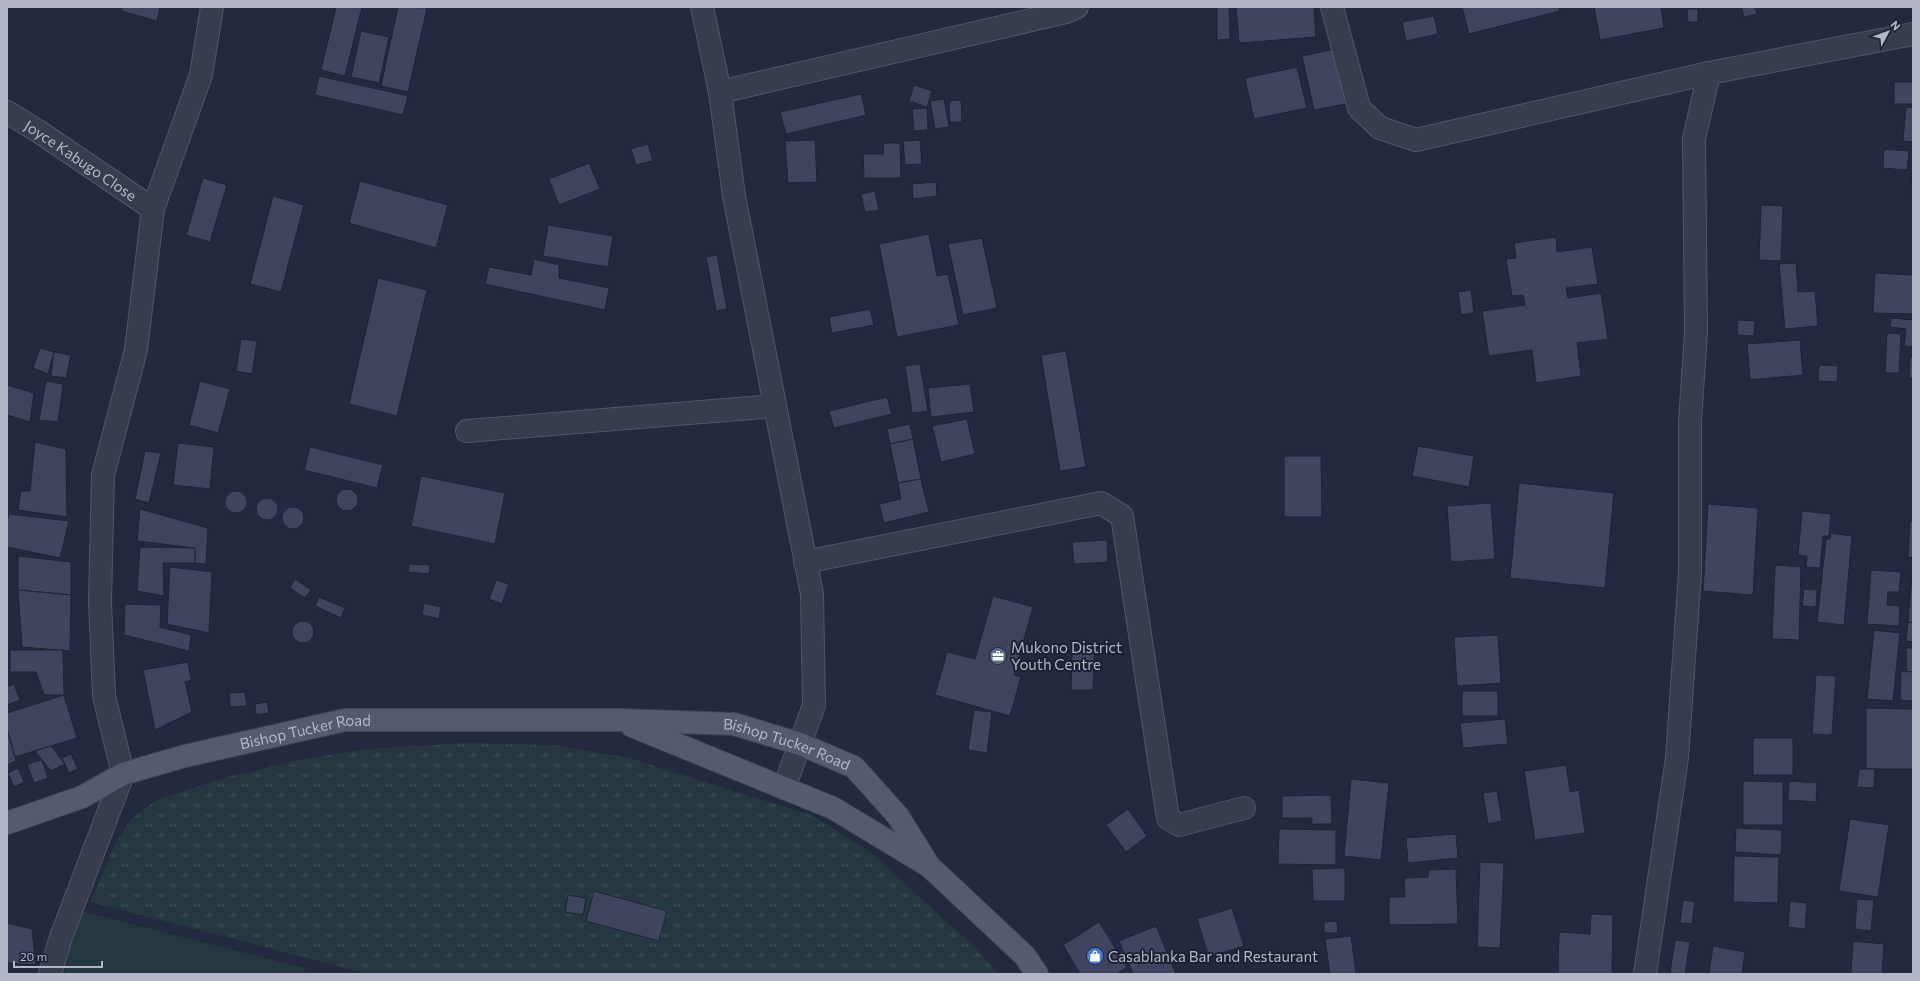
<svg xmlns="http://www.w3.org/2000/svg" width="1920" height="981" viewBox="0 0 1920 981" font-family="Commissioner,sans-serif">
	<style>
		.grass { fill: url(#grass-tufts) }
		.pitch { fill: #25373f }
		.building { fill: #3f455e; stroke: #1e2335 }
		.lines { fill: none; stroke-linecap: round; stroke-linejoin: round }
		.minor-casing { stroke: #525769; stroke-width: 24 }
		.major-casing { stroke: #404557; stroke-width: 24 }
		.minor { stroke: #373c4e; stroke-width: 22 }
		.major { stroke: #555a6e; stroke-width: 22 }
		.labels { text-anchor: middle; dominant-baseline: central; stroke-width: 4; stroke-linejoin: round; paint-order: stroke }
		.street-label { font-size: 15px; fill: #b3b7c9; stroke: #1c2133 }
		.poi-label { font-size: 15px; fill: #b3b7c9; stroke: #1c2133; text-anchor: start }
	</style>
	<defs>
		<pattern id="grass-tufts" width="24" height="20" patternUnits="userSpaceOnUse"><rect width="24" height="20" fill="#25373f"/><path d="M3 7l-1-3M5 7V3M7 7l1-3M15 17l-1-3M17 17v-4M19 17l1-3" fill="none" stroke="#425259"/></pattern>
	</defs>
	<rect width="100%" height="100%" fill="#23293e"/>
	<!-- grass -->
	<path class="grass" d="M467,743L552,745L629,758L814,816L869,851L975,947L998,974H369L90,902L116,842L133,817L157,800L227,777L303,759L365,749Z"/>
	<!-- pitch -->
	<path class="pitch" d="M80,911L305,968L303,974H64Z"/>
	<!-- building -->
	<g class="building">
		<path d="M122,7H160L157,21L121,11Z"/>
		<path d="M336,7H362L345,76L321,70Z"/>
		<path d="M398,7L427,8L408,92L381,86Z"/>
		<path d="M1217,7H1229L1230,39L1217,40Z"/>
		<path d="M1236,7H1314L1316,37L1239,43Z"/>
		<path d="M1462,7H1559L1560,11L1469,34Z"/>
		<path d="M1594,7H1661L1664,28L1600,40Z"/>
		<path d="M1741,7H1755L1757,14L1744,17Z"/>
		<path d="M1687,9H1698V22H1688Z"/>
		<path d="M1434,16L1438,34L1406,41L1402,22Z"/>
		<path d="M361,31L389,37L379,83L351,77Z"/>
		<path d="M1339,48L1351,103L1314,110L1302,56Z"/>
		<path d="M1297,67L1307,108L1254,119L1245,78Z"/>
		<path d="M319,76L408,96L403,115L315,95Z"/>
		<rect x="1894" y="82" width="19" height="22"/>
		<path d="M914,85L932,91L927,107L909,101Z"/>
		<path d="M861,94L866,115L786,134L780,112Z"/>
		<path d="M944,99L949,127L935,129L930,101Z"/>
		<path d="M961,100L962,122H950L949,101Z"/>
		<path d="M1906,107L1913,108V142L1903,141Z"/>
		<path d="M927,108L928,130L914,131L912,109Z"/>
		<path d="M815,140L817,182L788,183L785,141Z"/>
		<path d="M920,140L922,164L905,165L903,141Z"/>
		<path d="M884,143H900L901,178H864L863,154H883Z"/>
		<path d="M648,144L653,161L636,165L631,149Z"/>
		<path d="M1884,149L1909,151L1907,170L1883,168Z"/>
		<path d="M589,163L600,189L559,205L549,179Z"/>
		<path d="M1912,172H1913V192H1911Z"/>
		<path d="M203,178L227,185L210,242L186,235Z"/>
		<path d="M360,181L448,205L436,248L349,223Z"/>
		<path d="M936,182L937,196L913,199L912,184Z"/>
		<path d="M875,191L879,210L865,212L861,194Z"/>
		<path d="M273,196L304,205L281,292L250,284Z"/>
		<path d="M1761,205L1783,206L1781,261L1759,260Z"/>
		<path d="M548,225L613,236L608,267L543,256Z"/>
		<path d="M929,234L937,276L948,274L959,325L897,337L879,244Z"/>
		<path d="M1556,237L1557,252L1592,247L1598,284L1566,288L1568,298L1601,293L1608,339L1577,343L1581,376L1536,383L1532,350L1489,356L1482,311L1525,305L1523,295L1512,296L1506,259L1516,258L1514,243Z"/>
		<path d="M982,238L997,308L963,315L948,244Z"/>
		<path d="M717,255L727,309L716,311L706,257Z"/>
		<path d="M534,259L559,265V278L609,288L605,310L485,284L489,267L531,275Z"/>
		<path d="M1796,263L1798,292L1815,291L1818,326L1785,329L1779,264Z"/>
		<path d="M1875,273L1913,275V314L1873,313Z"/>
		<path d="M378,278L427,290L397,416L349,404Z"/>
		<path d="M1471,290L1474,313L1461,315L1458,292Z"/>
		<path d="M870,309L874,325L832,333L829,317Z"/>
		<path d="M1891,318L1913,320V347L1904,346L1906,329L1890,327Z"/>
		<path d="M1738,320L1755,321L1754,336L1737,335Z"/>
		<path d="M1887,333L1901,334L1899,373H1885Z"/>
		<path d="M241,339L257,341L252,374L236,371Z"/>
		<path d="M1800,340L1803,375L1750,380L1747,344Z"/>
		<path d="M40,348L54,352L48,374L33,368Z"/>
		<path d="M1066,351L1086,467L1060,471L1041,355Z"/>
		<path d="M54,352L71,355L66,378L51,376Z"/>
		<path d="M1910,357H1913V378H1909Z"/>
		<path d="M920,364L928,411L912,413L905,366Z"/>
		<path d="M1819,365L1838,366L1837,382L1818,381Z"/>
		<path d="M46,381L63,384L58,422L39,420Z"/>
		<path d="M200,381L230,389L218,433L189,425Z"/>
		<path d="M970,384L974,412L931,417L928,388Z"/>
		<path d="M7,385L34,393L30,422L7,415Z"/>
		<path d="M887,397L892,414L834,428L829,411Z"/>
		<path d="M967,419L975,454L941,462L932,426Z"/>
		<path d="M910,424L913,439L890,444L887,429Z"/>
		<path d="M913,439L921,479L898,483L890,444Z"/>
		<path d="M35,442L66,449L67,517L18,510L21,491H30Z"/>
		<path d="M178,443L214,447L210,489L173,485Z"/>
		<path d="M1418,446L1474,456L1469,487L1412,476Z"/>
		<path d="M310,447L383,465L377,488L304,470Z"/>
		<path d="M145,451L161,453L149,503L135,499Z"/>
		<path d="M1284,456H1321L1322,517H1284Z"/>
		<path d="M421,476L505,493L495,544L411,526Z"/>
		<path d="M921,479L929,512L884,523L879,504L901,499L898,483Z"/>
		<path d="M1519,483L1614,493L1605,588L1510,578Z"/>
		<circle cx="347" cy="500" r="11"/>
		<circle cx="236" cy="502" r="11"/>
		<circle cx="267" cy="509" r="11"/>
		<path d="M1491,503L1495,559L1451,562L1447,506Z"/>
		<path d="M1708,504L1758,508L1753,595L1703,591Z"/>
		<circle cx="293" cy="518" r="11"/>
		<path d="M140,509L208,528L206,564L195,563V548L137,541Z"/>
		<path d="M1802,511L1831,514L1829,536H1823L1820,568L1806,567L1807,556L1798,555Z"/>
		<path d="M9,514L69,521L60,558L7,547V522Z"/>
		<path d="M1910,521H1913V558L1908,557Z"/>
		<path d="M1831,533L1852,536L1844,625L1817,622L1826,539H1830Z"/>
		<path d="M1107,540L1108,562L1074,564L1072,542Z"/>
		<path d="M140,547L195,548V563H163L164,596L137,591Z"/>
		<path d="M18,556L71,562V595L18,590Z"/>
		<path d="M409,564L430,565L429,574L408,572Z"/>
		<path d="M1775,565L1801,567L1799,640L1772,639Z"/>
		<path d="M170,567L212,572L209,633L167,624Z"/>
		<path d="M1871,570L1901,572L1899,592H1888L1887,605L1900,606L1899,626L1867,624Z"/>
		<path d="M1912,574H1913V623L1908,622Z"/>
		<path d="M295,579L311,590L305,598L290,588Z"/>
		<path d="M496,580L509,584L502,604L489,599Z"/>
		<path d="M1804,589L1817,590L1816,607L1802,606Z"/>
		<path d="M18,590L71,595L70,651L22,647Z"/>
		<path d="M993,596L1033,607L1014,675L1021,677L1010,716L935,695L947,652L975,659Z"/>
		<path d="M319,597L345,608L341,618L315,606Z"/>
		<path d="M424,603L441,607L439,619L422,615Z"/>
		<path d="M125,604L161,605L160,627L191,635L189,651L124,635Z"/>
		<circle cx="303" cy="632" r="11"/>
		<path d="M1908,622L1913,623V642L1906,641Z"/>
		<path d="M1874,630L1900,633L1893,701L1867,699Z"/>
		<path d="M1498,635L1501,683L1457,686L1454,637Z"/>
		<path d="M1906,648H1913V672H1907Z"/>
		<path d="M10,650H63L64,695H44L36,672H10Z"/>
		<path d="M1072,652L1094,653L1093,690H1071Z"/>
		<path d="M188,662L191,680L185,682L192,712L155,730L143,670Z"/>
		<path d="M1901,671L1913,672V701L1900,700Z"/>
		<path d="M1816,675L1836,676L1832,735L1812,734Z"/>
		<path d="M14,684L20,700L7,705V687Z"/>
		<rect x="1462" y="691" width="36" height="25"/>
		<path d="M245,692L247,706L230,707L229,693Z"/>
		<path d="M64,695L77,738L15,757L7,729V713Z"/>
		<path d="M267,702L269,713L256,715L255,704Z"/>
		<path d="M1866,708L1913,709V769H1866Z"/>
		<path d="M974,710L992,712L987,753L968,750Z"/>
		<path d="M1505,719L1508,744L1463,748L1460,723Z"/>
		<path d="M7,729L16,761L7,765Z"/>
		<rect x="1753" y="738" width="40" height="37"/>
		<path d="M51,746L65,764L51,771L35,751Z"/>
		<path d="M71,754L78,769L69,773L62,758Z"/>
		<path d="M42,760L48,778L34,783L27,764Z"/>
		<path d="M1566,765L1570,792L1579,790L1585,833L1535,840L1524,771Z"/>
		<path d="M18,768L24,782L14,787L8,773Z"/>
		<path d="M1859,769H1875L1874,788L1857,787Z"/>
		<path d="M1351,779L1389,783L1381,860L1344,856Z"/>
		<path d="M1743,781L1783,782V825H1743Z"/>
		<path d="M1789,781L1817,783L1816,802L1788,800Z"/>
		<path d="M1497,791L1502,821L1488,824L1483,793Z"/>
		<path d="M1331,795L1332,824H1312V818H1282V796Z"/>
		<path d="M1128,809L1147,836L1126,852L1106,825Z"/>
		<path d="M1850,819L1889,825L1878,897L1839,891Z"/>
		<path d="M1736,828L1782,830L1781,855L1735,852Z"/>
		<path d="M1279,829L1336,830V865L1278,864Z"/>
		<path d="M1456,834L1458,858L1408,863L1406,838Z"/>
		<path d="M1734,856L1779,857L1778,903L1733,902Z"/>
		<path d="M1480,862L1504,863L1500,948L1477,947Z"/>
		<path d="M1345,868V901H1313L1312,869Z"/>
		<path d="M1456,869L1458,924L1389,925V897H1405L1404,878L1428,877V870Z"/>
		<path d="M594,891L667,911L659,941L586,921Z"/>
		<path d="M568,895L586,898L583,915L565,912Z"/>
		<path d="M1857,899L1874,900L1871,931L1855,929Z"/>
		<path d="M1683,900L1695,902L1692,924L1680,923Z"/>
		<path d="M1790,901L1807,903L1805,929L1788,927Z"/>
		<path d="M1232,908L1244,946L1209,957L1197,919Z"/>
		<path d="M1591,914L1613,915L1612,974H1558L1559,932L1590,934Z"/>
		<path d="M1337,921L1338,933H1324V922Z"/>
		<path d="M1099,922L1127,967L1117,974H1080L1063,945Z"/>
		<path d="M7,923L32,929L36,965L7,963Z"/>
		<path d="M1156,926L1176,974H1133L1119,941Z"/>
		<path d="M1351,936L1356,974H1330L1325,939Z"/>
		<path d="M1675,940L1690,942L1685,974L1670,973Z"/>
		<path d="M1853,941L1884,944L1882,974H1851Z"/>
		<path d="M1713,946L1745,952L1742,974H1709Z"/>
	</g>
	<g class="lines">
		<!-- minor casing -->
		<g class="minor-casing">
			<g id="minor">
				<path d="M702,7L720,92L734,196L812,594L814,705L784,788"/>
				<path d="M1332,7L1359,108L1380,128L1416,140L1709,73"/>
				<path d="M720,92L1066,12L1077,7"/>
				<path id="s1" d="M7,112L38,131L153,209"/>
				<path d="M467,431L775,406"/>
				<path d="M805,562L1101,503L1122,516L1168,818L1179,825L1244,808"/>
				<path d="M50,974L61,937L123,774L104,696L100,601L103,475L136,350L153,209L201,75L212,7"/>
				<path d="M1645,974L1677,758L1690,572V422L1696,331L1694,139L1709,73L1913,34"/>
			</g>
		</g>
		<!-- major casing -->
		<g class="major-casing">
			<g id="major">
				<path d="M632,726L833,808L929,866L1025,956L1037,974"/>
				<path id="s2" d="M7,823L82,797L123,774L185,756L345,720H618L734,724L800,744L854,767L898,816L929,866"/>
			</g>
		</g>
		<!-- minor -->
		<use href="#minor" class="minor"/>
		<!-- major -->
		<use href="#major" class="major"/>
	</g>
	<!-- icons -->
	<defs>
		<g id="office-disc" transform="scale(0.9)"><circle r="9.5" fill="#5c6f8a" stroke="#1c2133"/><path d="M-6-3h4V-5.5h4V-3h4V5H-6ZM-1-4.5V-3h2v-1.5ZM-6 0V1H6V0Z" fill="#fff"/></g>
		<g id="shop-disc" transform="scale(0.9)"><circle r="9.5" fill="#3f7fe0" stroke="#1c2133"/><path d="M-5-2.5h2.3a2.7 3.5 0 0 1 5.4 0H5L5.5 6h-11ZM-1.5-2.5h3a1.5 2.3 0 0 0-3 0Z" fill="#fff"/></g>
	</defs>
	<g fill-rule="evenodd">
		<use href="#office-disc" x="998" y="656"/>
		<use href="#shop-disc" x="1095" y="956"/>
	</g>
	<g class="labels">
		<!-- street labels -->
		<g class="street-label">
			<text stroke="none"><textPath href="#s1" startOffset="88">Joyce Kabugo Close</textPath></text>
			<text stroke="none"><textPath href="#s2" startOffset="314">Bishop Tucker Road</textPath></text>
			<text stroke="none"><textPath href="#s2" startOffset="800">Bishop Tucker Road</textPath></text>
		</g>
		<!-- poi labels -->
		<g class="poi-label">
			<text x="1011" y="647">Mukono District<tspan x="1011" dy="17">Youth Centre</tspan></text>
			<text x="1108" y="956">Casablanka Bar and Restaurant</text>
		</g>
	</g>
	<!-- border -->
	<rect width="1920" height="981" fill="none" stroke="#b3b7c9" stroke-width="16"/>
	<!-- north arrow -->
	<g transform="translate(1888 32) rotate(49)" stroke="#1c2133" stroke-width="3" paint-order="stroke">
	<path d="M0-3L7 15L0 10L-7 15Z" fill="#b3b7c9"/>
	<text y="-6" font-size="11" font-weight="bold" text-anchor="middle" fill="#b3b7c9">N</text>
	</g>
	<!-- scale -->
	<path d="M14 961v6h88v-6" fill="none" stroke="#b3b7c9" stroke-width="2"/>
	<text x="20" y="961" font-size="12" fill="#b3b7c9" stroke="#1c2133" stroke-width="3" paint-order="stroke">20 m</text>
</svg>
